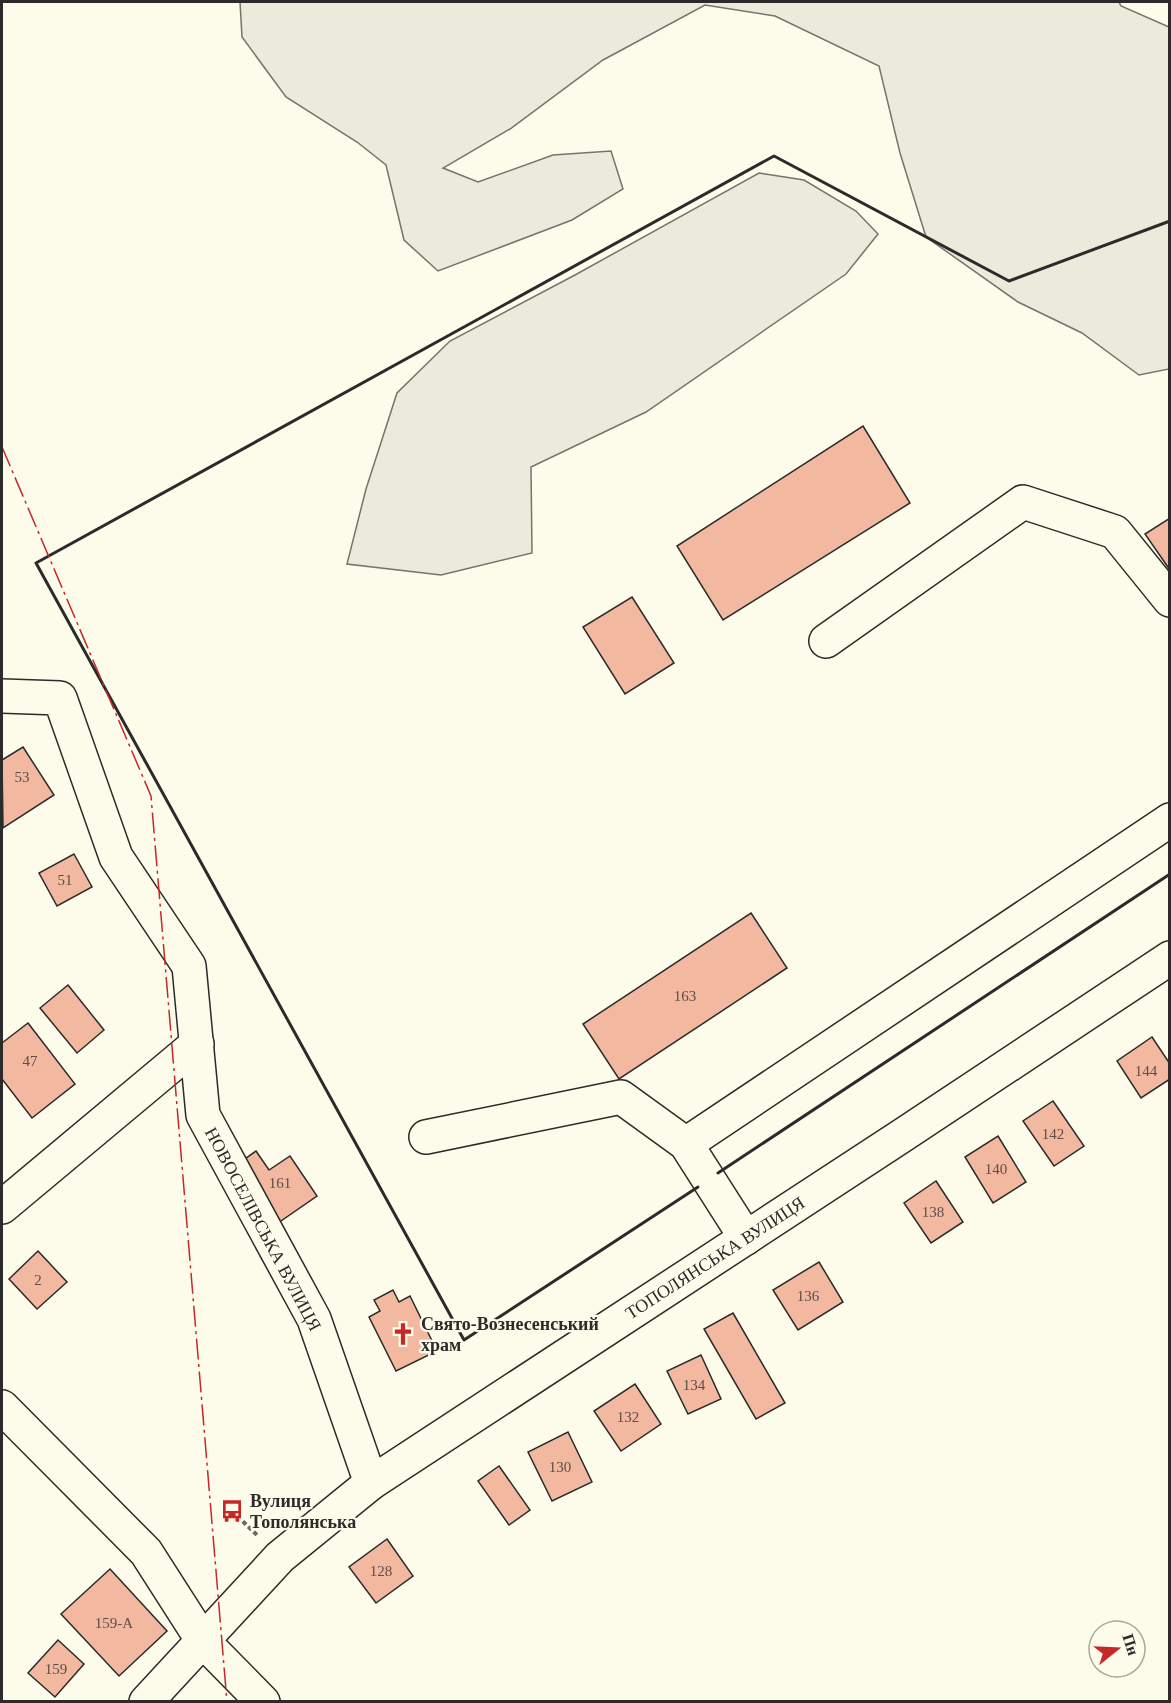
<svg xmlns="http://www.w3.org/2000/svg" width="1171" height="1703" viewBox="0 0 1171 1703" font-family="'Times New Roman',serif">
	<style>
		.green { fill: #ecebdb; stroke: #74746e; stroke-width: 1.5 }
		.building { fill: #f2b8a0; stroke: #2b2b2b; stroke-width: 1.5 }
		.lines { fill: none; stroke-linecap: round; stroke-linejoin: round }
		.minor-casing { stroke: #2b2b2b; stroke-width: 36 }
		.path { stroke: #6a6964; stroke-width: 4; stroke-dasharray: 4.5 3; stroke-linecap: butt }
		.minor { stroke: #fdfbea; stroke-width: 33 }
		.wall { stroke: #2b2b2b; stroke-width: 3 }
		.power { stroke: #c62828; stroke-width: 1.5; stroke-dasharray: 21 4.5 3 4.5; stroke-linecap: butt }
		.labels { text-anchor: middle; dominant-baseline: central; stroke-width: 4.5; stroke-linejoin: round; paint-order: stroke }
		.number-label { font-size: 15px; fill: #5d4e48 }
		.street-label { font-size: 18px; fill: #2b2b2b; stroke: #fdfbea }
		.poi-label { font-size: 18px; font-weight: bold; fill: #2b2b2b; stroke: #fdfbea; text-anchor: start }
	</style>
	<rect width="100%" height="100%" fill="#fdfbea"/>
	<!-- green -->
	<g class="green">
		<path d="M240,2H1119L1121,6L1169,27V369L1139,375L1082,333L1018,302L926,237L900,153L879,66L775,16L705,5L603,60L510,129L443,168L478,182L553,155L611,151L623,189L572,220L438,271L404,240L386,165L357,142L286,97L242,37Z"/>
		<path d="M759,173L804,180L856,211L878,234L846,274L646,412L531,467L532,553L441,575L347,564L366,489L397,393L450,341L575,275Z"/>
	</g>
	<!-- building -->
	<g class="building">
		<path d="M863,426L910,503L723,620L677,546Z"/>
		<path d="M1170,518V570L1145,534Z"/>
		<path d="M632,597L674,663L625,694L583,627Z"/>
		<path d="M23,747L54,795L3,828L2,760Z"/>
		<path d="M74,854L92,887L57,906L39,873Z"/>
		<path d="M751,913L787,968L619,1079L583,1024Z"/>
		<path d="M68,985L104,1030L77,1053L40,1008Z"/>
		<path d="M28,1023L75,1084L32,1118L2,1079V1043Z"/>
		<path d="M1152,1037L1170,1064V1079L1141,1098L1117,1061Z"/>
		<path d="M1053,1101L1084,1146L1054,1166L1023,1121Z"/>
		<path d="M998,1136L1026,1182L993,1203L965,1157Z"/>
		<path d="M256,1151L269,1170L290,1156L317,1196L278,1223L238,1164Z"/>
		<path d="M936,1181L963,1222L931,1243L904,1203Z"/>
		<path d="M38,1251L67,1282L37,1309L9,1279Z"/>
		<path d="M819,1262L843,1302L798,1330L773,1290Z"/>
		<path d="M393,1290L399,1302L410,1296L437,1351L396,1371L369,1317L380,1311L374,1300Z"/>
		<path d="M733,1313L785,1403L756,1419L704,1329Z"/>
		<path d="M701,1355L721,1399L688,1414L667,1371Z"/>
		<path d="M635,1384L661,1424L621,1451L594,1411Z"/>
		<path d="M568,1432L592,1482L552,1501L528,1452Z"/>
		<path d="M499,1466L530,1510L509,1525L478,1481Z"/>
		<path d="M387,1539L413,1576L376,1603L349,1567Z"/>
		<path d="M110,1569L167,1631L119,1676L61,1614Z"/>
		<path d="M58,1640L84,1664L55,1697L28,1673Z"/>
	</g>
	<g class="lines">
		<!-- minor casing -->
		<g class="minor-casing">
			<g id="minor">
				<path d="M826,641L1023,502L1115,532L1170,600"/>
				<path d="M2,696L60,698L116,857L189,966L203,1115L314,1319L371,1483"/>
				<path d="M426,1137L621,1097L686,1144L746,1238"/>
				<path d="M686,1144L1170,820"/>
				<path d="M2,1207L197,1044"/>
				<path d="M2,1407L146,1552L203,1641L263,1702"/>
				<path d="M146,1702L280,1557L371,1483L903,1135L1170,958"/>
			</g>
		</g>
		<!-- path -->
		<path class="path" d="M232,1511L258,1536"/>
		<!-- minor -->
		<use href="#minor" class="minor"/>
		<!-- wall -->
		<g class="wall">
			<path d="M718,1173L1170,874"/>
			<path d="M698,1187L464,1340L36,563L774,156L1009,281L1170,221"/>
		</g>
		<!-- power -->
		<path class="power" d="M2,447L151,796L227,1702"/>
	</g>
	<!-- icons -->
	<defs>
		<g id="church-bare" transform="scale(1.8)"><path d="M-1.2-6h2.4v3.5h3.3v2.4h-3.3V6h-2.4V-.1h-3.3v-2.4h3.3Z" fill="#c62828" stroke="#fdfbea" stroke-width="2.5" paint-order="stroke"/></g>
		<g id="bus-bare" transform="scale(1.8)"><path d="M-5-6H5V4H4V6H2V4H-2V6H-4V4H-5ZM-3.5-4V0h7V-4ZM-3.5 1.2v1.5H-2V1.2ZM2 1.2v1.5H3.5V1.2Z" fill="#c62828" stroke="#fdfbea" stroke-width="2.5" paint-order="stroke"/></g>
	</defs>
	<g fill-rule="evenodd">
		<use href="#church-bare" x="403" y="1334"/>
		<use href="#bus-bare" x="232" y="1511"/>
	</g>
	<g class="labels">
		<!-- number labels -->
		<g class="number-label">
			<text x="22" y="777">53</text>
			<text x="65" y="880">51</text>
			<text x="685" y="996">163</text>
			<text x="30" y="1061">47</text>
			<text x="1146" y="1071">144</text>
			<text x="1053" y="1134">142</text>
			<text x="996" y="1169">140</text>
			<text x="280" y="1183">161</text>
			<text x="933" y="1212">138</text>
			<text x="38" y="1280">2</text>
			<text x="808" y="1296">136</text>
			<text x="694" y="1385">134</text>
			<text x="628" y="1417">132</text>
			<text x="560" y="1467">130</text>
			<text x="381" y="1571">128</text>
			<text x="114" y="1623">159-А</text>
			<text x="56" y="1669">159</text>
		</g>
		<!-- street labels -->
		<g class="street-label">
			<text transform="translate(263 1229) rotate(62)">НОВОСЕЛІВСЬКА ВУЛИЦЯ</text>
			<text transform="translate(715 1258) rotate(-33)">ТОПОЛЯНСЬКА ВУЛИЦЯ</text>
		</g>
		<!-- poi labels -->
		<g class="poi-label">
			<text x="421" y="1324">Свято-Вознесенський<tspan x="421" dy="21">храм</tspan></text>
			<text x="250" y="1501">Вулиця<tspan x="250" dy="21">Тополянська</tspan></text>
		</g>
	</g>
	<!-- border -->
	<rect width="1171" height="1703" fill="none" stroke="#2b2b2b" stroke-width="6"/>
	<!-- north arrow -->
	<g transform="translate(1117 1649) rotate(72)"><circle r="28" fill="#fdfbea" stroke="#a9a89e" stroke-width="1.5"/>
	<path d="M0-4.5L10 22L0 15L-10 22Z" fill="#c62828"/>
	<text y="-9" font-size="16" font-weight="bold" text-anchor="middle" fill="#2b2b2b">Пн</text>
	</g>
</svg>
